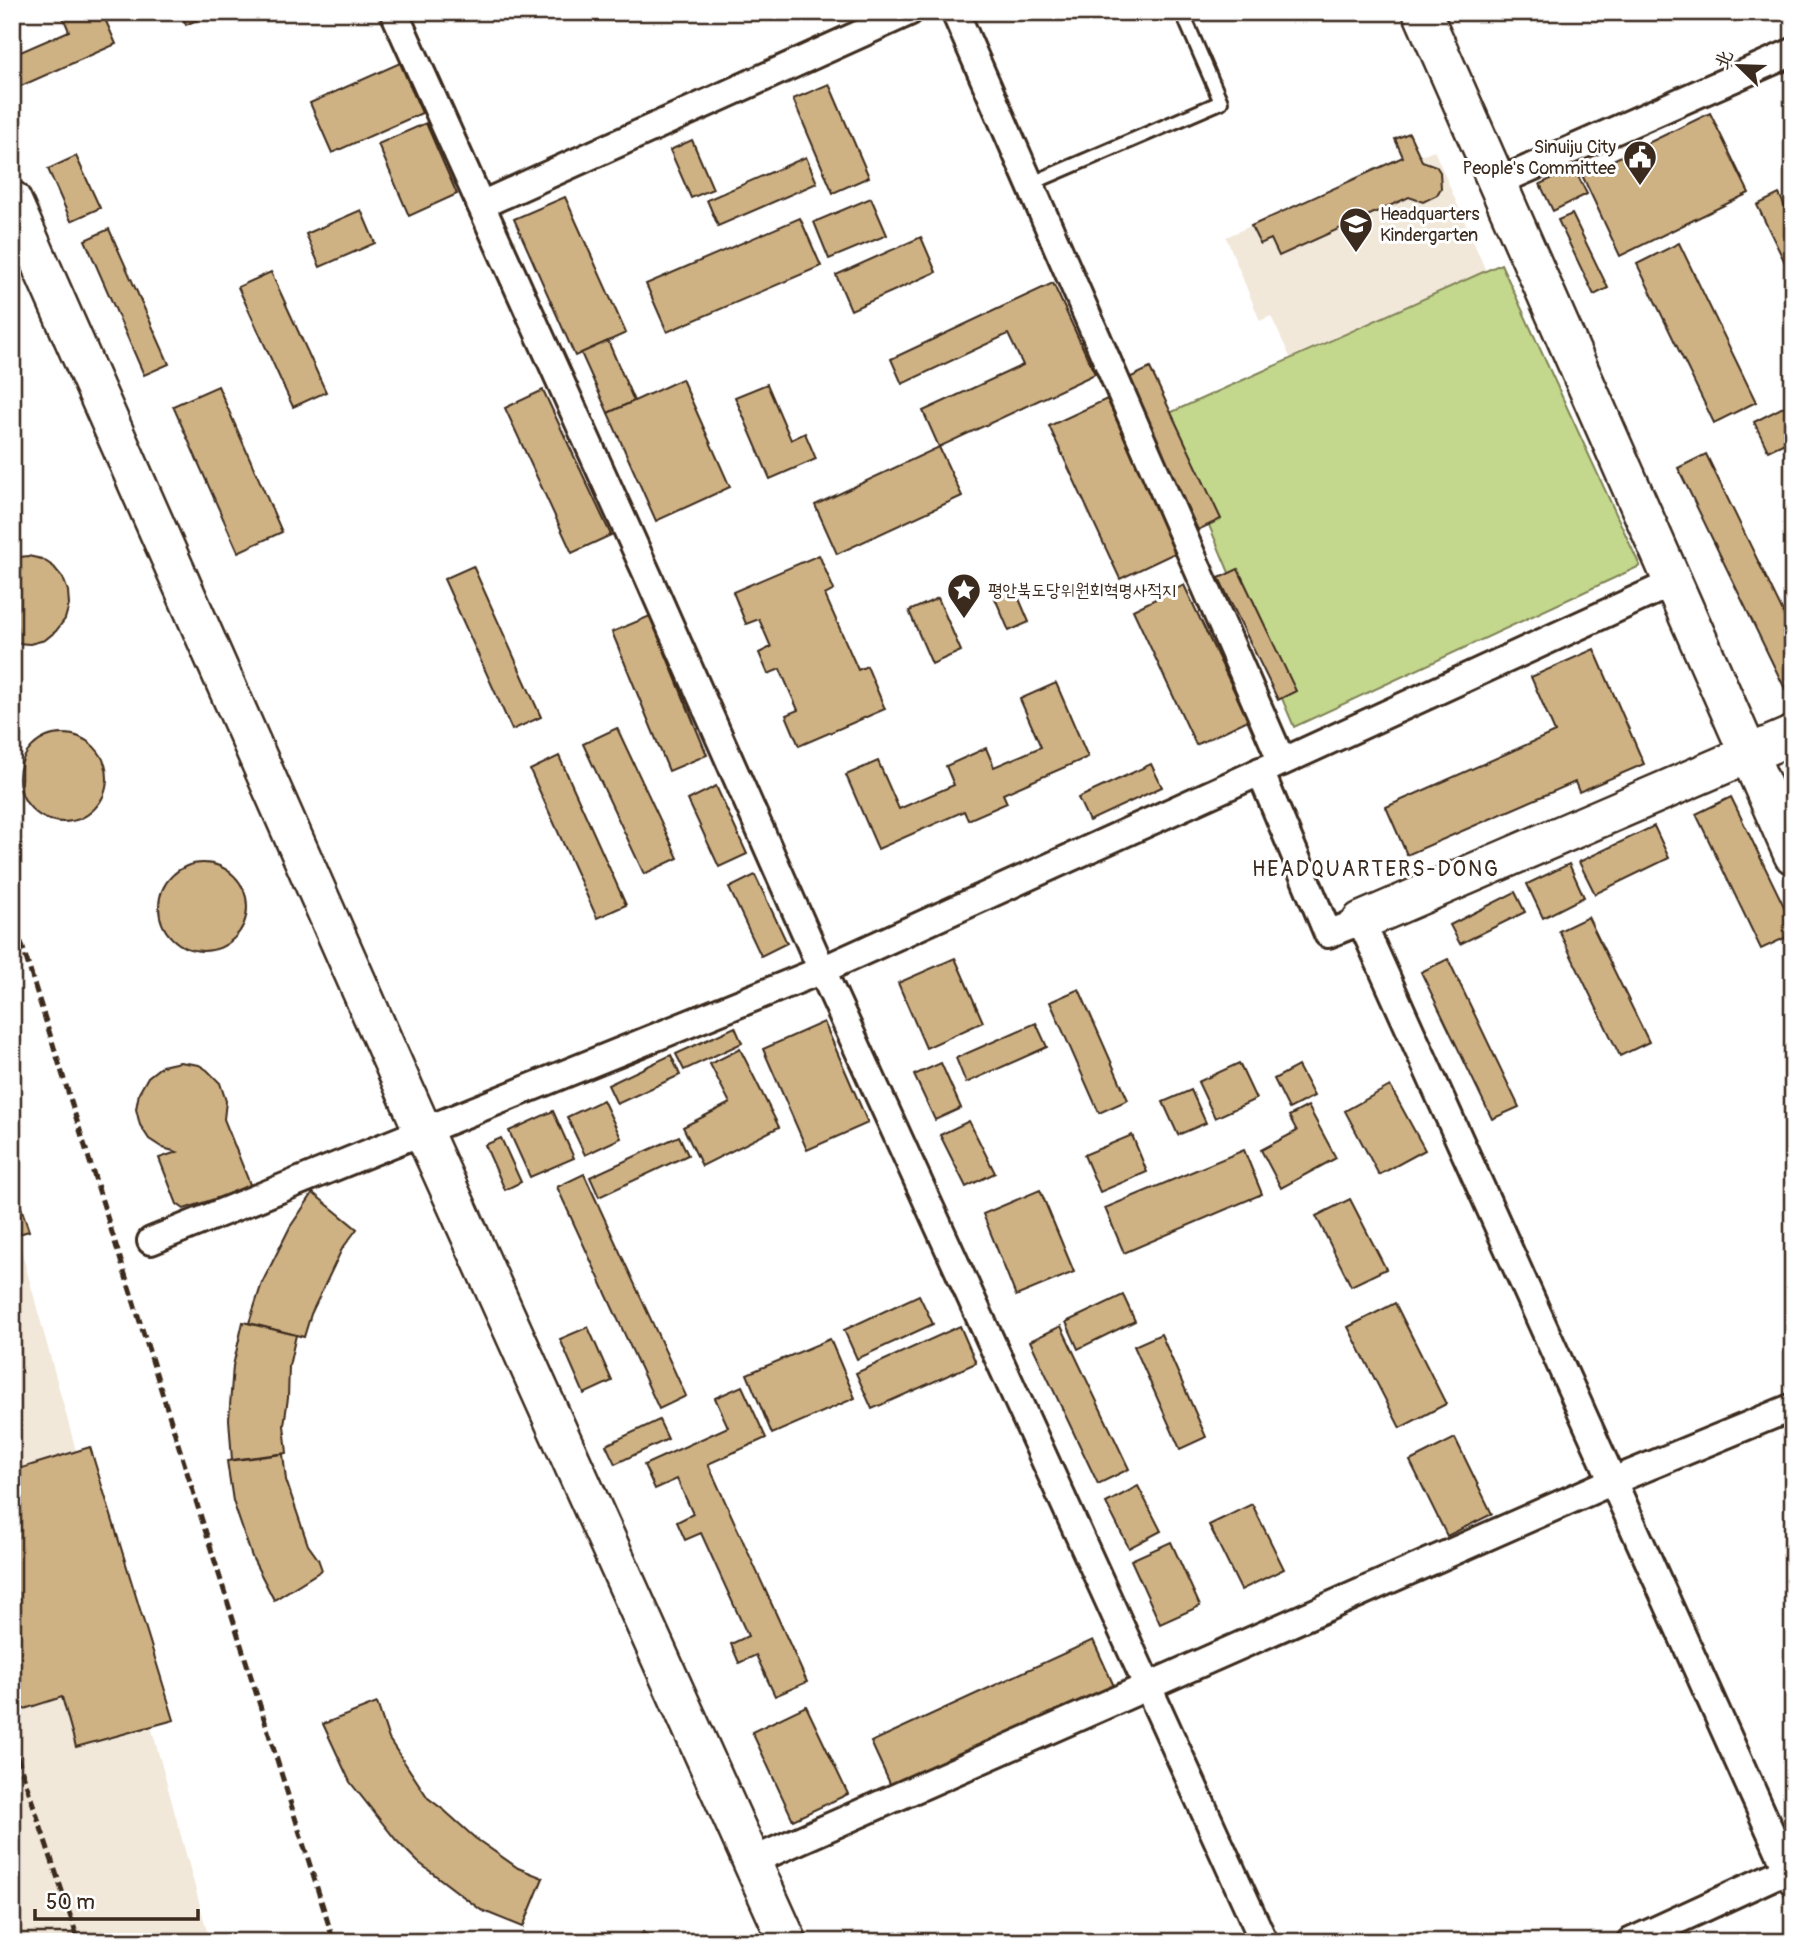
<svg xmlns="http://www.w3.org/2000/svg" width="1805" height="1954" viewBox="0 0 1805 1954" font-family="Pangolin,'LXGW WenKai TC','Poor Story',sans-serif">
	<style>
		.built { fill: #f1e8da }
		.green { fill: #c3d78d; stroke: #7f8056; stroke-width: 2 }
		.building { fill: #cfb284; stroke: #3b2a1e; stroke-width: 2 }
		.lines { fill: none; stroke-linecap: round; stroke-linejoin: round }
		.lane-casing { stroke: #3b2a1e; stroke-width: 18 }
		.street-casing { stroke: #3b2a1e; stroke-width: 32 }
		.secondary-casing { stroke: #3b2a1e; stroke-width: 42 }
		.lane { stroke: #fff; stroke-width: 12 }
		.street { stroke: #fff; stroke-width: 26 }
		.secondary { stroke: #fff; stroke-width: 37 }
		.rail { stroke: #3b2a1e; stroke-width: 5; stroke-dasharray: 10 5; stroke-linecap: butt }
		.labels { text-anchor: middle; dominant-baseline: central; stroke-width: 6; stroke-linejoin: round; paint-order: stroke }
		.poi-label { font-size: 18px; fill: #3b2a1e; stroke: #fff; text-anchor: start }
		.quarter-label { font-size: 21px; letter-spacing: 2px; fill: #3b2a1e; stroke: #fff }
	</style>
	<rect width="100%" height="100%" fill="#fff"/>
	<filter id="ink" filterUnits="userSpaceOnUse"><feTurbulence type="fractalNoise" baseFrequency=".0143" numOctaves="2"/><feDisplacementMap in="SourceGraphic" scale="14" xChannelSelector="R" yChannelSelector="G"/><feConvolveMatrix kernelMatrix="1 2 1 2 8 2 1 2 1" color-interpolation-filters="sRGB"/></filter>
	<g filter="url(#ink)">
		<!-- built -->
		<g class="built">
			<path d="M1409,133L1420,156L1434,150L1486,271L1291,359L1271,316L1260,321L1226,237L1403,157L1395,139Z"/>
			<path d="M12,1216L210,1942H12Z"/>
		</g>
		<!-- green -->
		<path class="green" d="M1501,264L1640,566L1294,727L1163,416Z"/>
		<!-- building -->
		<g class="building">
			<path d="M61,12H102L116,44L12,90V45L16,54L69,31Z"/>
			<path d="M181,12H214L186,25Z"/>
			<path d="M400,63L422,113L332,153L310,103Z"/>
			<path d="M829,84L869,177L833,193L793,99Z"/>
			<path d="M1710,113L1749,193L1620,256L1582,175Z"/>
			<path d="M426,123L457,194L409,216L378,144Z"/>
			<path d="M1409,133L1422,161L1436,166L1440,172L1441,188L1437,195L1423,202L1409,197L1279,256L1271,239L1260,244L1251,226L1403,157L1395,139Z"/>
			<path d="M692,140L713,189L691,198L670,150Z"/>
			<path d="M76,156L100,208L71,221L48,169Z"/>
			<path d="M806,157L817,183L718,226L707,200Z"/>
			<path d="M1574,168L1587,194L1553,211L1540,184Z"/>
			<path d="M1779,194L1793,223V279L1757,205Z"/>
			<path d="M565,197L626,333L575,356L514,219Z"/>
			<path d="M871,198L887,235L829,259L814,222Z"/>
			<path d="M361,210L375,243L320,267L306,234Z"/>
			<path d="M1572,214L1608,288L1594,295L1558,220Z"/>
			<path d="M800,218L821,266L667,332L646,284Z"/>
			<path d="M109,229L169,364L144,375L85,240Z"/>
			<path d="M921,237L936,272L851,310L836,275Z"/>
			<path d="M1679,243L1756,402L1714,423L1637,264Z"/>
			<path d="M271,272L326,392L293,407L238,287Z"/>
			<path d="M1053,283L1095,374L939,447L923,411L1023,365L1008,334L902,384L891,359Z"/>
			<path d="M608,341L634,401L608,413L581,353Z"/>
			<path d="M1150,368L1221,519L1198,530L1127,379Z"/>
			<path d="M682,379L730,487L656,521L608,413Z"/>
			<path d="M767,384L791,440L805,433L816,459L770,479L735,397Z"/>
			<path d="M218,386L282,532L238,552L173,406Z"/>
			<path d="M543,390L611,535L572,553L505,408Z"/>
			<path d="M1107,399L1177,552L1120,579L1049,426Z"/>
			<path d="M1793,402V439L1768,451L1754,422Z"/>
			<path d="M939,447L962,496L837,554L815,505Z"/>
			<path d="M1706,454L1793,633V688L1786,691L1678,468Z"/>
			<path d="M819,555L834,590L825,595L858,670L867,666L885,709L799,746L786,715L798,710L780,669L768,674L759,653L771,647L759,619L746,624L733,592Z"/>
			<path d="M28,556L42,559L54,567L63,578L68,591L69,605L65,619L56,631L45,640L30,644L16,643L12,642V558Z"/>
			<path d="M473,566L541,717L512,730L444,579Z"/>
			<path d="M1238,569L1296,691L1278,700L1219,578Z"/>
			<path d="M1184,585L1248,720L1196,745L1133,610Z"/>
			<path d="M1014,587L1029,622L1009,631L994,596Z"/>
			<path d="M938,598L961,651L932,664L909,611Z"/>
			<path d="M650,616L707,755L669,771L612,632Z"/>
			<path d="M1594,649L1644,764L1579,792L1575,782L1407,855L1386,807L1555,732L1531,677Z"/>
			<path d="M1056,683L1088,757L1003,794L1007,803L968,820L964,811L878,849L846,775L878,761L899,809L954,785L946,766L986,748L994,767L1041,747L1020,699Z"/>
			<path d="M617,728L678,858L644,874L583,744Z"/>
			<circle cx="63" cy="778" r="44"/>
			<path d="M559,756L626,905L597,918L530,770Z"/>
			<path d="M1151,764L1162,787L1089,821L1078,798Z"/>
			<path d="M716,786L747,854L719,867L688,800Z"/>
			<path d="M1731,797L1793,925V934L1761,949L1696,814Z"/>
			<path d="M1654,826L1669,858L1595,894L1579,862Z"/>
			<circle cx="203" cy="907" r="44"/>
			<path d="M1569,864L1584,897L1543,918L1527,884Z"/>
			<path d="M755,875L787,943L761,956L729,888Z"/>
			<path d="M1515,892L1525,912L1460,944L1450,925Z"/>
			<path d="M1588,917L1649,1042L1620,1056L1559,931Z"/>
			<path d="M955,958L983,1022L926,1048L898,983Z"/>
			<path d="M1448,959L1519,1107L1492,1119L1421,972Z"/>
			<path d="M1079,989L1128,1100L1099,1113L1050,1002Z"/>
			<path d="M824,1022L868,1123L807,1150L763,1049Z"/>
			<path d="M1036,1023L1047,1047L966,1083L956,1058Z"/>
			<path d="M735,1027L742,1043L684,1070L676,1054Z"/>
			<path d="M740,1049L779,1127L702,1166L683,1127L730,1103L710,1064Z"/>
			<path d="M671,1055L680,1075L617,1104L608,1085Z"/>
			<path d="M180,1062L199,1065L207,1070L220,1083L226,1101L224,1119L251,1187L184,1209L177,1204L159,1158L177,1152L163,1148L149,1139L140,1125L136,1109L139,1093L148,1077L162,1066Z"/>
			<path d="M941,1063L961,1108L935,1120L914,1075Z"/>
			<path d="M1239,1063L1256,1099L1215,1118L1198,1082Z"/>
			<path d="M1298,1066L1314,1096L1289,1109L1274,1079Z"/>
			<path d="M1390,1086L1425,1150L1379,1175L1345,1111Z"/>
			<path d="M1191,1090L1206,1123L1178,1135L1163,1102Z"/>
			<path d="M603,1100L621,1138L585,1155L567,1117Z"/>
			<path d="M1308,1106L1336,1158L1281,1188L1261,1150L1297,1131L1289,1116Z"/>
			<path d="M553,1111L574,1158L530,1177L509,1131Z"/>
			<path d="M969,1121L995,1173L966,1187L940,1135Z"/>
			<path d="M1132,1135L1147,1172L1100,1192L1084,1155Z"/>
			<path d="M679,1136L688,1155L599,1197L590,1177Z"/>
			<path d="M501,1138L521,1182L505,1190L485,1145Z"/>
			<path d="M1244,1150L1262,1194L1124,1253L1105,1208Z"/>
			<path d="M584,1174L686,1396L659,1409L557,1187Z"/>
			<path d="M12,1180L29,1231L12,1236Z"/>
			<path d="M1040,1190L1074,1272L1016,1296L983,1214Z"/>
			<path d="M313,1193L357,1229L342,1249L311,1314L304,1337L249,1323L262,1283L290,1227Z"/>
			<path d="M1350,1199L1386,1269L1351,1286L1316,1216Z"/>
			<path d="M919,1295L933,1324L857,1359L844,1330Z"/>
			<path d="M1123,1295L1135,1321L1078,1349L1066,1322Z"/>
			<path d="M1395,1303L1446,1404L1400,1428L1348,1327Z"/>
			<path d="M243,1322L296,1335L289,1366L288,1398L284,1425L287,1453L232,1460L229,1419L233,1366Z"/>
			<path d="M960,1326L976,1363L872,1409L856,1373Z"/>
			<path d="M1061,1326L1129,1469L1098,1484L1030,1341Z"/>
			<path d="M588,1327L612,1381L584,1394L560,1339Z"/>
			<path d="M1161,1334L1206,1437L1180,1449L1134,1346Z"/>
			<path d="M830,1339L855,1398L772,1434L747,1374Z"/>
			<path d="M742,1386L766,1438L708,1464L807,1682L775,1696L756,1655L739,1663L731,1644L748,1636L701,1533L685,1540L677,1522L693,1514L677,1479L655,1489L644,1465L728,1427L715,1398Z"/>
			<path d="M659,1420L668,1439L615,1464L606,1445Z"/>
			<path d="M1455,1438L1492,1514L1447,1536L1410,1461Z"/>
			<path d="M90,1447L174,1720L76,1747L62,1697L12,1713V1471Z"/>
			<path d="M283,1454L286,1480L308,1545L318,1559L322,1570L274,1600L252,1557L233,1501L227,1461Z"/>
			<path d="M1138,1486L1161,1531L1129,1548L1106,1503Z"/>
			<path d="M1252,1504L1284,1569L1241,1590L1209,1525Z"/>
			<path d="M1171,1542L1200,1606L1160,1624L1131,1560Z"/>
			<path d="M1093,1640L1114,1686L892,1788L871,1742Z"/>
			<path d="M377,1703L389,1739L428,1798L445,1811L475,1838L518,1868L543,1878L523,1927L481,1910L418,1862L396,1840L350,1782L323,1724Z"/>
			<path d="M806,1706L848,1794L793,1820L752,1732Z"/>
			<path d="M643,1932L657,1942H637Z"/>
		</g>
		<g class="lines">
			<!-- lane casing -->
			<g class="lane-casing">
				<path id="lane" d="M1030,184L1221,102L1182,12"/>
			</g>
			<!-- street casing -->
			<g class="street-casing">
				<g id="street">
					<path d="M394,12L648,576L822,970L1264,1942"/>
					<path d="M955,12L1282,762L1672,583"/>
					<path d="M1498,182L1793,52"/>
					<path d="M481,205L909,12"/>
					<path d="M1260,771L1328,934L1361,921L1793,1882"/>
					<path d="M151,1241L822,970L1277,764"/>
					<path d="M752,1861L1613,1481L1793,1407"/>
					<path d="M1630,1942L1793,1867"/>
				</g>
			</g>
			<!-- secondary casing -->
			<g class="secondary-casing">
				<g id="secondary">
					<path d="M1422,12L1793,855"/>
					<path d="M12,200L423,1131L788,1942"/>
					<path d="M1361,921L1793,735"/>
				</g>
			</g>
			<!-- lane -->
			<use href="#lane" class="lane"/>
			<!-- street -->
			<use href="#street" class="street"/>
			<!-- secondary -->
			<use href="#secondary" class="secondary"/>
			<!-- rail -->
			<g class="rail">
				<path d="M12,913L334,1942"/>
				<path d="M12,1741L79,1942"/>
			</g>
		</g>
	</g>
	<!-- icons -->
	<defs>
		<g id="civic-pin" transform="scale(1.75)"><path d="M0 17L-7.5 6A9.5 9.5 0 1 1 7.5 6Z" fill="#3b2a1e" stroke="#fff"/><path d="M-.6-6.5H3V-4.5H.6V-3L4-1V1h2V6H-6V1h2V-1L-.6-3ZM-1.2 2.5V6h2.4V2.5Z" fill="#fff"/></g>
		<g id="school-pin" transform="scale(1.75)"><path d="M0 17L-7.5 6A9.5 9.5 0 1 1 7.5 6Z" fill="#3b2a1e" stroke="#fff"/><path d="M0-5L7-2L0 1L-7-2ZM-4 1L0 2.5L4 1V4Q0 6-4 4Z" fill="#fff"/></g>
		<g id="sight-pin" transform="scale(1.75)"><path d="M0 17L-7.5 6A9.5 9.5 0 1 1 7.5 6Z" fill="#3b2a1e" stroke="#fff"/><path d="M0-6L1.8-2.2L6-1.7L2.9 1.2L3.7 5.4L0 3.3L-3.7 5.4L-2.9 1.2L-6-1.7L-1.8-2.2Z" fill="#fff"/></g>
	</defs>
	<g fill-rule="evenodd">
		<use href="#civic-pin" x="1640" y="157"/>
		<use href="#school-pin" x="1356" y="224"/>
		<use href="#sight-pin" x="964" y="590"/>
	</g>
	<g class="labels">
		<!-- poi labels -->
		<g class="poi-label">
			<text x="1616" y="147" text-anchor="end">Sinuiju City<tspan x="1616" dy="21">People's Committee</tspan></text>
			<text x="1380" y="214">Headquarters<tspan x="1380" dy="21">Kindergarten</tspan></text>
			<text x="988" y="590">평안북도당위원회혁명사적지</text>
		</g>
		<!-- quarter labels -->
		<g class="quarter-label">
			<text x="1376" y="869">HEADQUARTERS-DONG</text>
		</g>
	</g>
	<!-- margin -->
	<rect width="1805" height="1954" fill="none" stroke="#fff" stroke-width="42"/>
	<rect x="21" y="21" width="1763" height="1912" fill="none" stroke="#3b2a1e" stroke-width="2.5" filter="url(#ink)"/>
	<!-- north arrow -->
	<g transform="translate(1739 66) rotate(293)" stroke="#ffffff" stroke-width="5" paint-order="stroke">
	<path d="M0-5L12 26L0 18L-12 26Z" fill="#3b2a1e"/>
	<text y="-10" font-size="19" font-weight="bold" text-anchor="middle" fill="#3b2a1e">北</text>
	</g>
	<!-- scale -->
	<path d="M35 1909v10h163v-10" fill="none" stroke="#3b2a1e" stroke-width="3.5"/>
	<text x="46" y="1909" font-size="21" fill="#3b2a1e" stroke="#ffffff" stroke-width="5" paint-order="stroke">50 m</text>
</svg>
